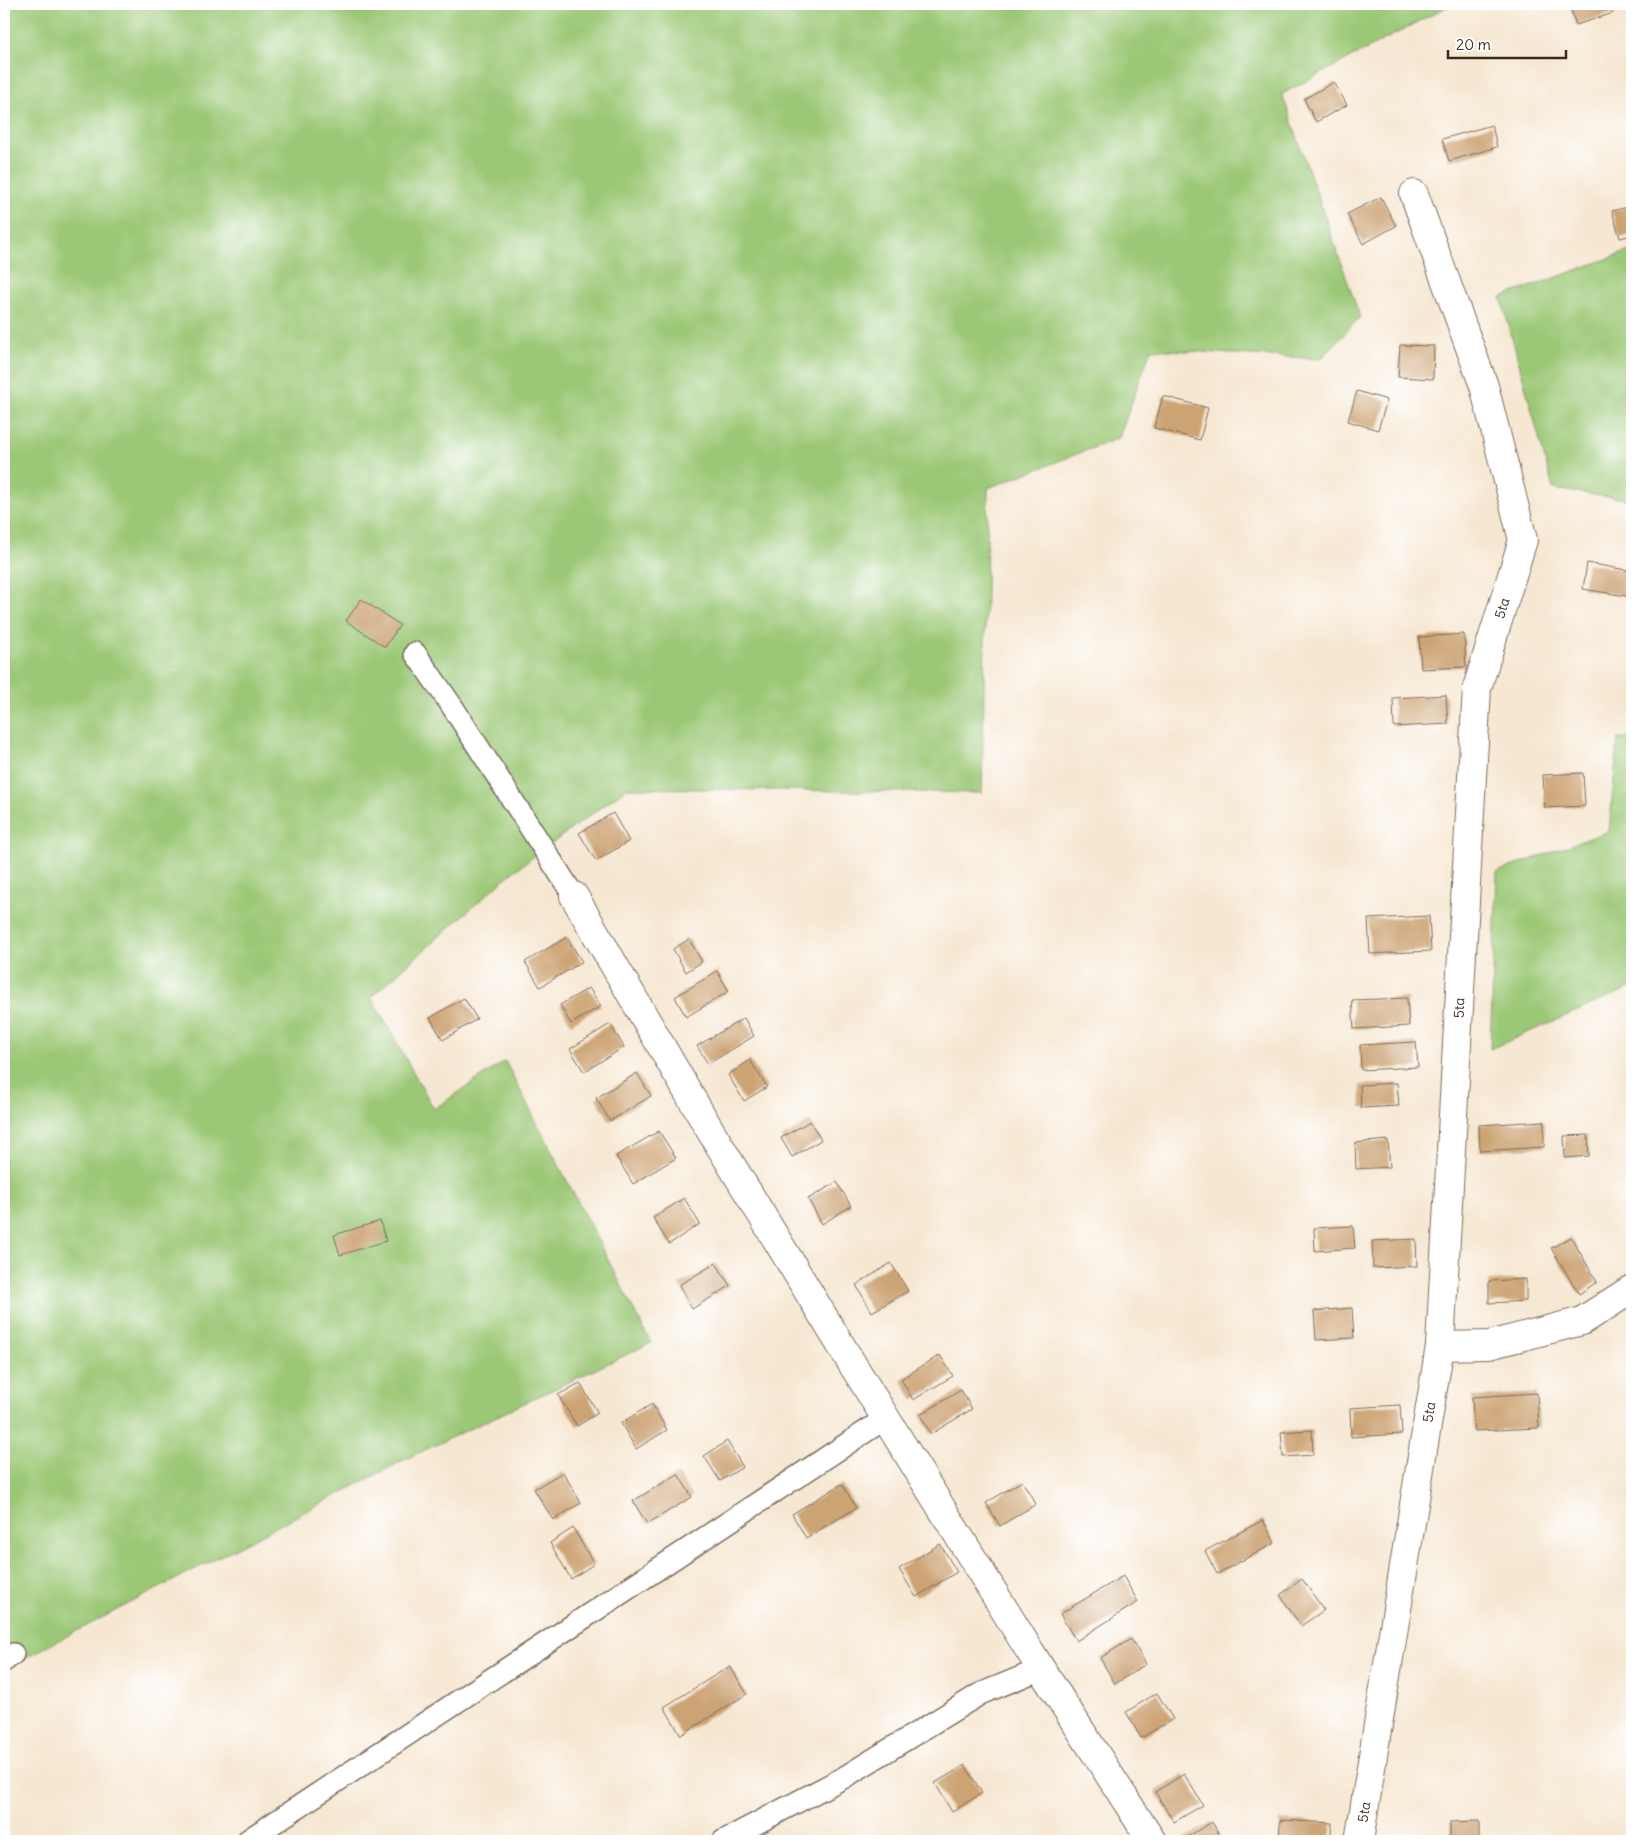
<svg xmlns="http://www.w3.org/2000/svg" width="1636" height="1845" viewBox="0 0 1636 1845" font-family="Delius,sans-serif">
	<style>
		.green { fill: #9bc876; stroke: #6b794a }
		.building { fill: #cca373 }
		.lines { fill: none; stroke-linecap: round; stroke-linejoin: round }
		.service-casing { stroke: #7c6c5d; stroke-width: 24 }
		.minor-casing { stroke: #7c6c5d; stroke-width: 30 }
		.service { stroke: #fff; stroke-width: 21 }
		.minor { stroke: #fff; stroke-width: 28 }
		.labels { text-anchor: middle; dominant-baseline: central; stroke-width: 5; stroke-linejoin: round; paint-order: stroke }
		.street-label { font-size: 14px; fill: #3b2a1e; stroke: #fff }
	</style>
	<rect width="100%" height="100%" fill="#fff"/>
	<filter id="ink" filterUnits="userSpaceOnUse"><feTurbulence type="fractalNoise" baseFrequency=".02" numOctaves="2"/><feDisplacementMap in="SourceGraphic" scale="10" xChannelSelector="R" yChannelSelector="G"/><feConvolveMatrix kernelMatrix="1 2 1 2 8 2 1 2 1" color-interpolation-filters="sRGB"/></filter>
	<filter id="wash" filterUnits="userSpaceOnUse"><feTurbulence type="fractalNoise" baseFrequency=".0096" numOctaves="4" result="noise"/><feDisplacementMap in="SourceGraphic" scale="20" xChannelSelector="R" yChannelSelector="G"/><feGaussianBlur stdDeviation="1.12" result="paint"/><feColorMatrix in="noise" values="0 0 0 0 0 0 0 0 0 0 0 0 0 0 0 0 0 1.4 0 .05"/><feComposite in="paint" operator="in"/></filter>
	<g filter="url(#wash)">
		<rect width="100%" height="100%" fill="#f6e7d2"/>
		<!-- green -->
		<g class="green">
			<path d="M4,4H1452L1282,94L1360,317L1321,359L1151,349L1119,438L988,488L982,793L627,788L509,875L371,997L434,1109L505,1061L651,1343L406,1459L4,1669Z"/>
			<path d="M1632,250V500L1553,489L1501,297Z"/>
			<path d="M1632,737V987L1490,1049L1497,872L1609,831L1618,739Z"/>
		</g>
		<g id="blocks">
			<!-- building -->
			<g class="building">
				<path d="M1569,4H1609L1613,13L1576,25Z"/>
				<path d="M1334,82L1347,105L1316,122L1304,99Z"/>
				<path d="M1492,125L1497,147L1449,161L1442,139Z"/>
				<path d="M1381,197L1396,226L1363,244L1347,214Z"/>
				<path d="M1632,206V235L1620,238L1612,211Z"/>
				<path d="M1400,345L1434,346L1433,379L1398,377Z"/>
				<path d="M1357,391L1387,400L1378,430L1348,421Z"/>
				<path d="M1163,396L1208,408L1200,440L1154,428Z"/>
				<path d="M1587,563L1632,571V597L1583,589Z"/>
				<path d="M361,599L400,625L385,647L346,621Z"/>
				<path d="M1464,634L1466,667L1421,669L1419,637Z"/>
				<path d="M1446,695L1448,724L1394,727L1393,698Z"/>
				<path d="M1583,773L1585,806L1545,808L1543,775Z"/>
				<path d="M613,813L629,841L596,861L579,833Z"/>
				<path d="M1429,916L1431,951L1370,954L1368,919Z"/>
				<path d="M567,937L582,962L540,987L525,962Z"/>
				<path d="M689,939L702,962L686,972L673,949Z"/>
				<path d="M717,971L729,991L686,1017L675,997Z"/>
				<path d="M589,988L601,1006L571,1024L560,1005Z"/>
				<path d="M464,998L477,1019L443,1040L430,1018Z"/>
				<path d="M1407,998L1409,1026L1354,1029L1352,1000Z"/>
				<path d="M744,1018L754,1036L708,1064L697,1046Z"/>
				<path d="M610,1024L624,1047L584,1072L570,1049Z"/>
				<path d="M1416,1042L1418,1067L1361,1070L1360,1045Z"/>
				<path d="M750,1060L767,1087L744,1101L728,1075Z"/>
				<path d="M637,1073L651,1096L610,1121L596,1098Z"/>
				<path d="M1397,1083L1399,1106L1361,1108L1360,1085Z"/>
				<path d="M810,1121L821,1140L792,1157L781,1138Z"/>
				<path d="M1544,1121V1147L1480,1151L1479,1125Z"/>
				<path d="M659,1131L676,1158L633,1184L616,1156Z"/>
				<path d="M1588,1135L1589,1156L1565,1158L1564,1136Z"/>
				<path d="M1388,1140L1390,1167L1356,1169L1355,1143Z"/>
				<path d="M837,1182L851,1206L822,1224L808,1199Z"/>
				<path d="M684,1198L700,1224L669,1244L653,1218Z"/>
				<path d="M380,1221L386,1241L340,1255L334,1235Z"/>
				<path d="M1353,1226L1355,1248L1315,1251L1314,1228Z"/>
				<path d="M1571,1237L1597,1282L1579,1294L1551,1248Z"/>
				<path d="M1416,1239L1417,1266L1373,1268L1372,1241Z"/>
				<path d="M716,1263L730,1286L692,1309L679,1285Z"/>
				<path d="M891,1263L908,1291L872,1312L856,1285Z"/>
				<path d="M1526,1279V1301L1489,1303V1281Z"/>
				<path d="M1352,1308L1354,1338L1316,1340L1314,1311Z"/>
				<path d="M940,1355L953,1376L913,1400L901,1379Z"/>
				<path d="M580,1383L598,1413L577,1426L558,1395Z"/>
				<path d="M961,1390L972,1409L931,1434L920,1415Z"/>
				<path d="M1537,1393L1539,1428L1474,1431L1472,1397Z"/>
				<path d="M652,1404L667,1430L636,1449L621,1423Z"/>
				<path d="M1400,1405L1402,1434L1351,1437L1350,1408Z"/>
				<path d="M1312,1430L1313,1455L1283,1457L1281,1432Z"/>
				<path d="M727,1441L743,1467L720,1481L704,1456Z"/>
				<path d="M563,1472L581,1503L553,1520L534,1489Z"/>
				<path d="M678,1474L692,1497L647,1524L633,1501Z"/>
				<path d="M1022,1481L1036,1504L1000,1526L986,1503Z"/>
				<path d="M842,1484L856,1508L806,1538L792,1514Z"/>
				<path d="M1263,1520L1275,1543L1217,1574L1205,1551Z"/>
				<path d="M573,1528L594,1564L571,1579L550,1543Z"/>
				<path d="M940,1544L957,1572L916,1597L899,1569Z"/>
				<path d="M1123,1576L1138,1602L1076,1641L1060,1614Z"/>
				<path d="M1302,1579L1324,1610L1301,1626L1280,1595Z"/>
				<path d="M1131,1639L1146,1664L1115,1684L1100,1658Z"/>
				<path d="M730,1666L747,1694L681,1735L664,1707Z"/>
				<path d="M1157,1693L1173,1719L1141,1738L1126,1712Z"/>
				<path d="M965,1765L982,1793L952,1812L935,1783Z"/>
				<path d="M1184,1774L1203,1805L1174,1822L1155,1792Z"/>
				<path d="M1280,1820L1332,1823L1330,1841H1279Z"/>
				<path d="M1479,1821V1841H1450V1822Z"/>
				<path d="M1212,1822L1223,1841H1180Z"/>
			</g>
		</g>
	</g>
	<g filter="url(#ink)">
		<use href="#blocks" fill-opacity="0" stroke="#7c6c5d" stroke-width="1"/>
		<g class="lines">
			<!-- service casing -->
			<g class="service-casing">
				<g id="service">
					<path d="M415,653L452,706L574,896"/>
					<path d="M4,1661L13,1654"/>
					<path d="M248,1840L886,1418"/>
					<path d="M723,1841L843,1778L980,1694L1041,1669"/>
				</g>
			</g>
			<!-- minor casing -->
			<g class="minor-casing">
				<g id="minor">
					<path d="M574,896L707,1125L851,1362L1041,1669L1152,1841"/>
					<path d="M1440,1346L1489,1345L1582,1321L1632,1289"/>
					<path d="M1359,1841L1440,1346L1477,688L1523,540L1484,386L1414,194"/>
				</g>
			</g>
			<!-- service -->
			<use href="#service" class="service"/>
			<!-- minor -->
			<use href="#minor" class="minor"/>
		</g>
	</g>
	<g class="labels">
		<!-- street labels -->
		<g class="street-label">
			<text transform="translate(1502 608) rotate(-73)">5ta</text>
			<text transform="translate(1459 1008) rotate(-87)">5ta</text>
			<text transform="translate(1429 1412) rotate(-81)">5ta</text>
			<text transform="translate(1364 1812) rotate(-81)">5ta</text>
		</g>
	</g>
	<!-- margin -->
	<rect width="1636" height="1845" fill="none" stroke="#fff" stroke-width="20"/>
	<!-- scale -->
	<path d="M1448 50v8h118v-8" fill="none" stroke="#3b2a1e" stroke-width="2.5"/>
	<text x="1456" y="50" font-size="15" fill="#3b2a1e" stroke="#ffffff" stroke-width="4" paint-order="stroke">20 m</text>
</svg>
